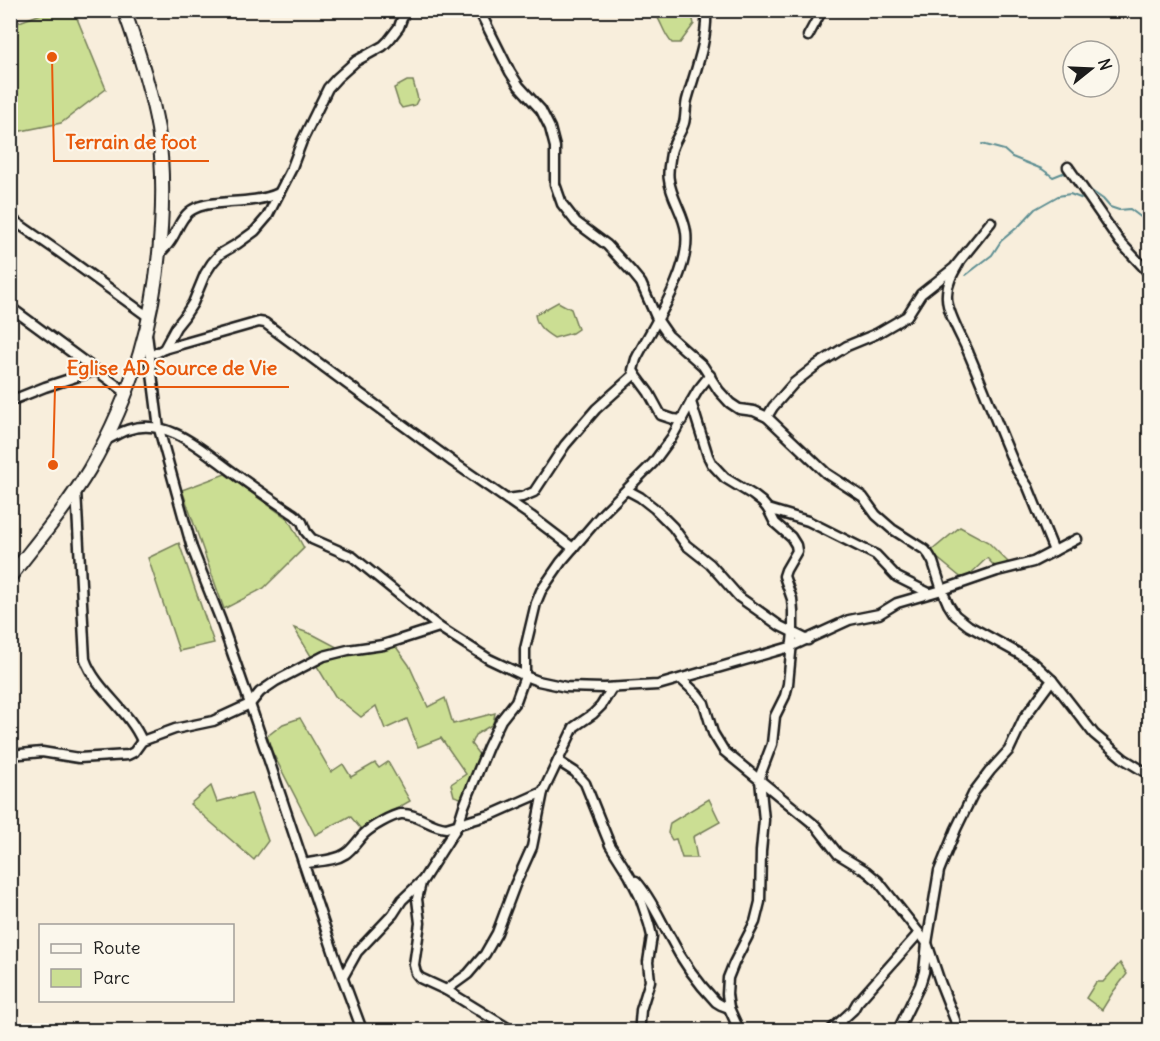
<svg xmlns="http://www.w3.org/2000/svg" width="1160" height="1041" viewBox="0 0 1160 1041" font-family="Delius,sans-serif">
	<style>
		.green { fill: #cbde93; stroke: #747d58; stroke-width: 1.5 }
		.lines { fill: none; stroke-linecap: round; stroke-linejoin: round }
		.stream { stroke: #5d8e92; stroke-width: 2 }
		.minor-casing { stroke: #1c1c1c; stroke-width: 13 }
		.secondary-casing { stroke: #1c1c1c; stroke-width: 16 }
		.minor { stroke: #fbf7ec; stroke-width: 8 }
		.secondary { stroke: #fbf7ec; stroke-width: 12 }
		.leader { fill: none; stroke: #e8590c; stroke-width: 2 }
		.callout-dot { fill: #e8590c; stroke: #fbf7ec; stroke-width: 2 }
		.callout-label { font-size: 20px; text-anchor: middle; font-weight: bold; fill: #e8590c; stroke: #fbf7ec; stroke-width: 4.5; stroke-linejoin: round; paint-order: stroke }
	</style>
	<rect width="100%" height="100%" fill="#f8eedc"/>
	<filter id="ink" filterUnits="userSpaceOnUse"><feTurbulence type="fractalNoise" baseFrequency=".0167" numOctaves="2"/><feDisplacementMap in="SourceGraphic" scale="12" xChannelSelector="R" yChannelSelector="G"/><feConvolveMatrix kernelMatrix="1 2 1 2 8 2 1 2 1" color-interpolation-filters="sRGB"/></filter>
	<g filter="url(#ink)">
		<!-- green -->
		<g class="green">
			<path d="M658,10L696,11L692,15L694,24L680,43H672C664,35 662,23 655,13Z"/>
			<path d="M49,11H74L106,89L61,123L11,133V25Z"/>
			<path d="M407,81H413L418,99L415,105L402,108L399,104L394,88Z"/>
			<path d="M558,302L571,309L578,329L572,333L554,338C545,332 537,327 535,315Z"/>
			<path d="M225,474L288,519L304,548L264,588L224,609L182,490Z"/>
			<path d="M960,527L988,542L1011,565L999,571L987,558L964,580L930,552Z"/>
			<path d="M179,543L214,643L179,651L148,558Z"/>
			<path d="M294,628L314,635L344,651L394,644L409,665L428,707L445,698L453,724L495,713L493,724L475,735L471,744L483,760L467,800L454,796L451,784L466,774L441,738L418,747L407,719L385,729L376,706L361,717L335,696Z"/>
			<path d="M300,718L331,772L343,764L351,777L375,763L379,768L388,762L410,801L361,829L350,816L315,835L265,738L283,724Z"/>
			<path d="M211,786L217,802L251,793L268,841L254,860L190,804Z"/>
			<path d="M709,799L720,822L693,837L697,858H682L676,839L672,840L668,833L670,823Z"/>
			<path d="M1120,963L1127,974L1113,992L1102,1010L1086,998L1096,982H1103Z"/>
		</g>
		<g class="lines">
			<!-- stream -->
			<g class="stream">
				<path d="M982,144L1004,150L1012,157L1042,169L1053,177L1063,173L1069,175"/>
				<path d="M1086,187L1103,199L1110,207L1119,210L1130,209L1150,224"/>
				<path d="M966,275L992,255L1001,241L1020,225L1035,209L1058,196L1070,194L1083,199L1087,198"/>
			</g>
			<!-- minor casing -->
			<g class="minor-casing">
				<g id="minor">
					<path d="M479,10L510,72L519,86L541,110L550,128L555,147V184L562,204L576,222L607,245L632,272L641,283L657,319L668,335L703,366L719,391L730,403L739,409L754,411L767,417L826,473L863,497L876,515L892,529L925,550L929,555L933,562L942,590L948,604L955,615L969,626L1018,653L1035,664L1052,680L1094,734L1124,759L1150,775"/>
					<path d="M808,36L822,10"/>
					<path d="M1068,167L1120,242L1150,274"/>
					<path d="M10,218L59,252L150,318"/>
					<path d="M160,253C163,250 167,246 169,243C177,233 179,220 189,212C200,203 216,204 229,202C246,201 264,200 279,193"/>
					<path d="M959,263C953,273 946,285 947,298C947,313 963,339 969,354C984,389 997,424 1012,459L1017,470L1028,487L1054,551"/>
					<path d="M10,307L127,393"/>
					<path d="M147,334L159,429L192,548L221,621L250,704L336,960L362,1030"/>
					<path d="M164,349L259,322L265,323L339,378L453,462L531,516L573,548L561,562L541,591L536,603L525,649V676L516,701L501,720L488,747L464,806L458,825L423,880L402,900L393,914L357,952L343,977"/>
					<path d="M156,353L164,349L176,327L184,317L193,303L205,274L212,263L220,254L237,244L255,231L267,217L291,170L302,141L328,88L337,78L356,61L383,46L389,40L399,27L405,10"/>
					<path d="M710,375L698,390L691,402L708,456L712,464L725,478L753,495L762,502L768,509L775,523L791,537L796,545L797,551L786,570L784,576L792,599L793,611V632L788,684L785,696L775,716L772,744L761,773L760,780L764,820L761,851L760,902L755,922L734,963L728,978L727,994L729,1008L739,1030"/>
					<path d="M10,401L45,387L97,370"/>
					<path d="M767,417L773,407L794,383L817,365L847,346L876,334L907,316L921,294L954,268L991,222"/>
					<path d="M682,420L673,419L661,415L649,393L635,374L633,370L636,359C653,325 691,271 686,232C684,214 671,198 669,180C667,171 670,161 671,153C673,142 681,133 684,123C686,116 685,108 687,100C695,71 708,41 706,10"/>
					<path d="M106,440C113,437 120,432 127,430C168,416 203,451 234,473C254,488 274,501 295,515L302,522L306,532L312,539L353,557L439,627L489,659L525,676L538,681L566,687L604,688L658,685L790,647L849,620L879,614L897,603L942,590L997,571L1033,562L1077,539"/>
					<path d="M76,490L85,659C95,689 129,710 142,741"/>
					<path d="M627,490L640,497L654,508L673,527L686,545L710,564L739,597L780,626L808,640"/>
					<path d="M507,499L522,497L534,492L565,445L596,409L635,374"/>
					<path d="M768,509L808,521L876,555L897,577L929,593"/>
					<path d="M573,548L603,513L653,463L672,437L691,402"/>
					<path d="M681,679L697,694L704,703L713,733L724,751L816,826L838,854L866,871L878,881L927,943L940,982L955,1020L957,1030"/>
					<path d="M10,755L42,752L79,758L128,755L134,752L142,741L175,729L213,721L250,704L260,692L276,681L324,656L348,650L383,645L439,627"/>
					<path d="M558,761L575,772L585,783L610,845L629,875L640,897L649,924L652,936L648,962L650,981L641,1010L640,1022V1030"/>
					<path d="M304,864C317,860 333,862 345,854C352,850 358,840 364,834C371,827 392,815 401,814C417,813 430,827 446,828L493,814L543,792"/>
					<path d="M636,881C651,898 659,918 670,937C682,961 697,982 716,1002L721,1005L729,1008"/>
					<path d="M421,883L417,899L420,923L414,965L416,973L420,978L446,990L511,1030"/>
					<path d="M446,990L468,974L485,954L497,933L515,885L532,847L543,792L553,771L574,727L593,714L601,706L612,688"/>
					<path d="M831,1030L853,1010L857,1003L919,933"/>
					<path d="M898,1030L920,985L924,972L927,943L939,871L956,829L974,792L990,771L1009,750L1024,718L1052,680"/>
				</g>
			</g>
			<!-- secondary casing -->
			<g class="secondary-casing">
				<path id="secondary" d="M10,577C37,542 66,508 89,470C133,394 156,316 161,228C163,195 163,162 158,129C151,88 138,49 124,10"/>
			</g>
			<!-- minor -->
			<use href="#minor" class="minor"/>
			<!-- secondary -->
			<use href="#secondary" class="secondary"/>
		</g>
	</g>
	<!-- callouts -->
	<path class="leader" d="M52 57L54 161H209M53 465L55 387H289"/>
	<g class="callout-dot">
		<circle cx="52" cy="57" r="6"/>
		<circle cx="53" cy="465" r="6"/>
	</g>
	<g class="callout-label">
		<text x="131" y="149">Terrain de foot</text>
		<text x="172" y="375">Eglise AD Source de Vie</text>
	</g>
	<!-- margin -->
	<rect width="1160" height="1041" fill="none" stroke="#fbf7ec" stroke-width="36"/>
	<rect x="18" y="18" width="1124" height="1005" fill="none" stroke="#1c1c1c" stroke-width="2" filter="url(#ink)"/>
	<!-- legend -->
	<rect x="39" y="924" width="195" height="78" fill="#fbf7ec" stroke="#a29f99" stroke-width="1.5"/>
	<rect x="51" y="944" width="30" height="9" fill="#fbf7ec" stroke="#a29f99" stroke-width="1.5"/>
	<text x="93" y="954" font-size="18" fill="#1c1c1c">Route</text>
	<rect x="51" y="969" width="30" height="18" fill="#cbde93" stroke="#a29f99" stroke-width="1.5"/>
	<text x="93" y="984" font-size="18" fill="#1c1c1c">Parc</text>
	<!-- north arrow -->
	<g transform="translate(1091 69) rotate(72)"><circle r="28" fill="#fbf7ec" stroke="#a29f99" stroke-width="1.5"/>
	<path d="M0-4.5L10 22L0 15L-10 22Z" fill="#1c1c1c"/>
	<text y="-9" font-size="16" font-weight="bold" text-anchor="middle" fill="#1c1c1c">N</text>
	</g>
</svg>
